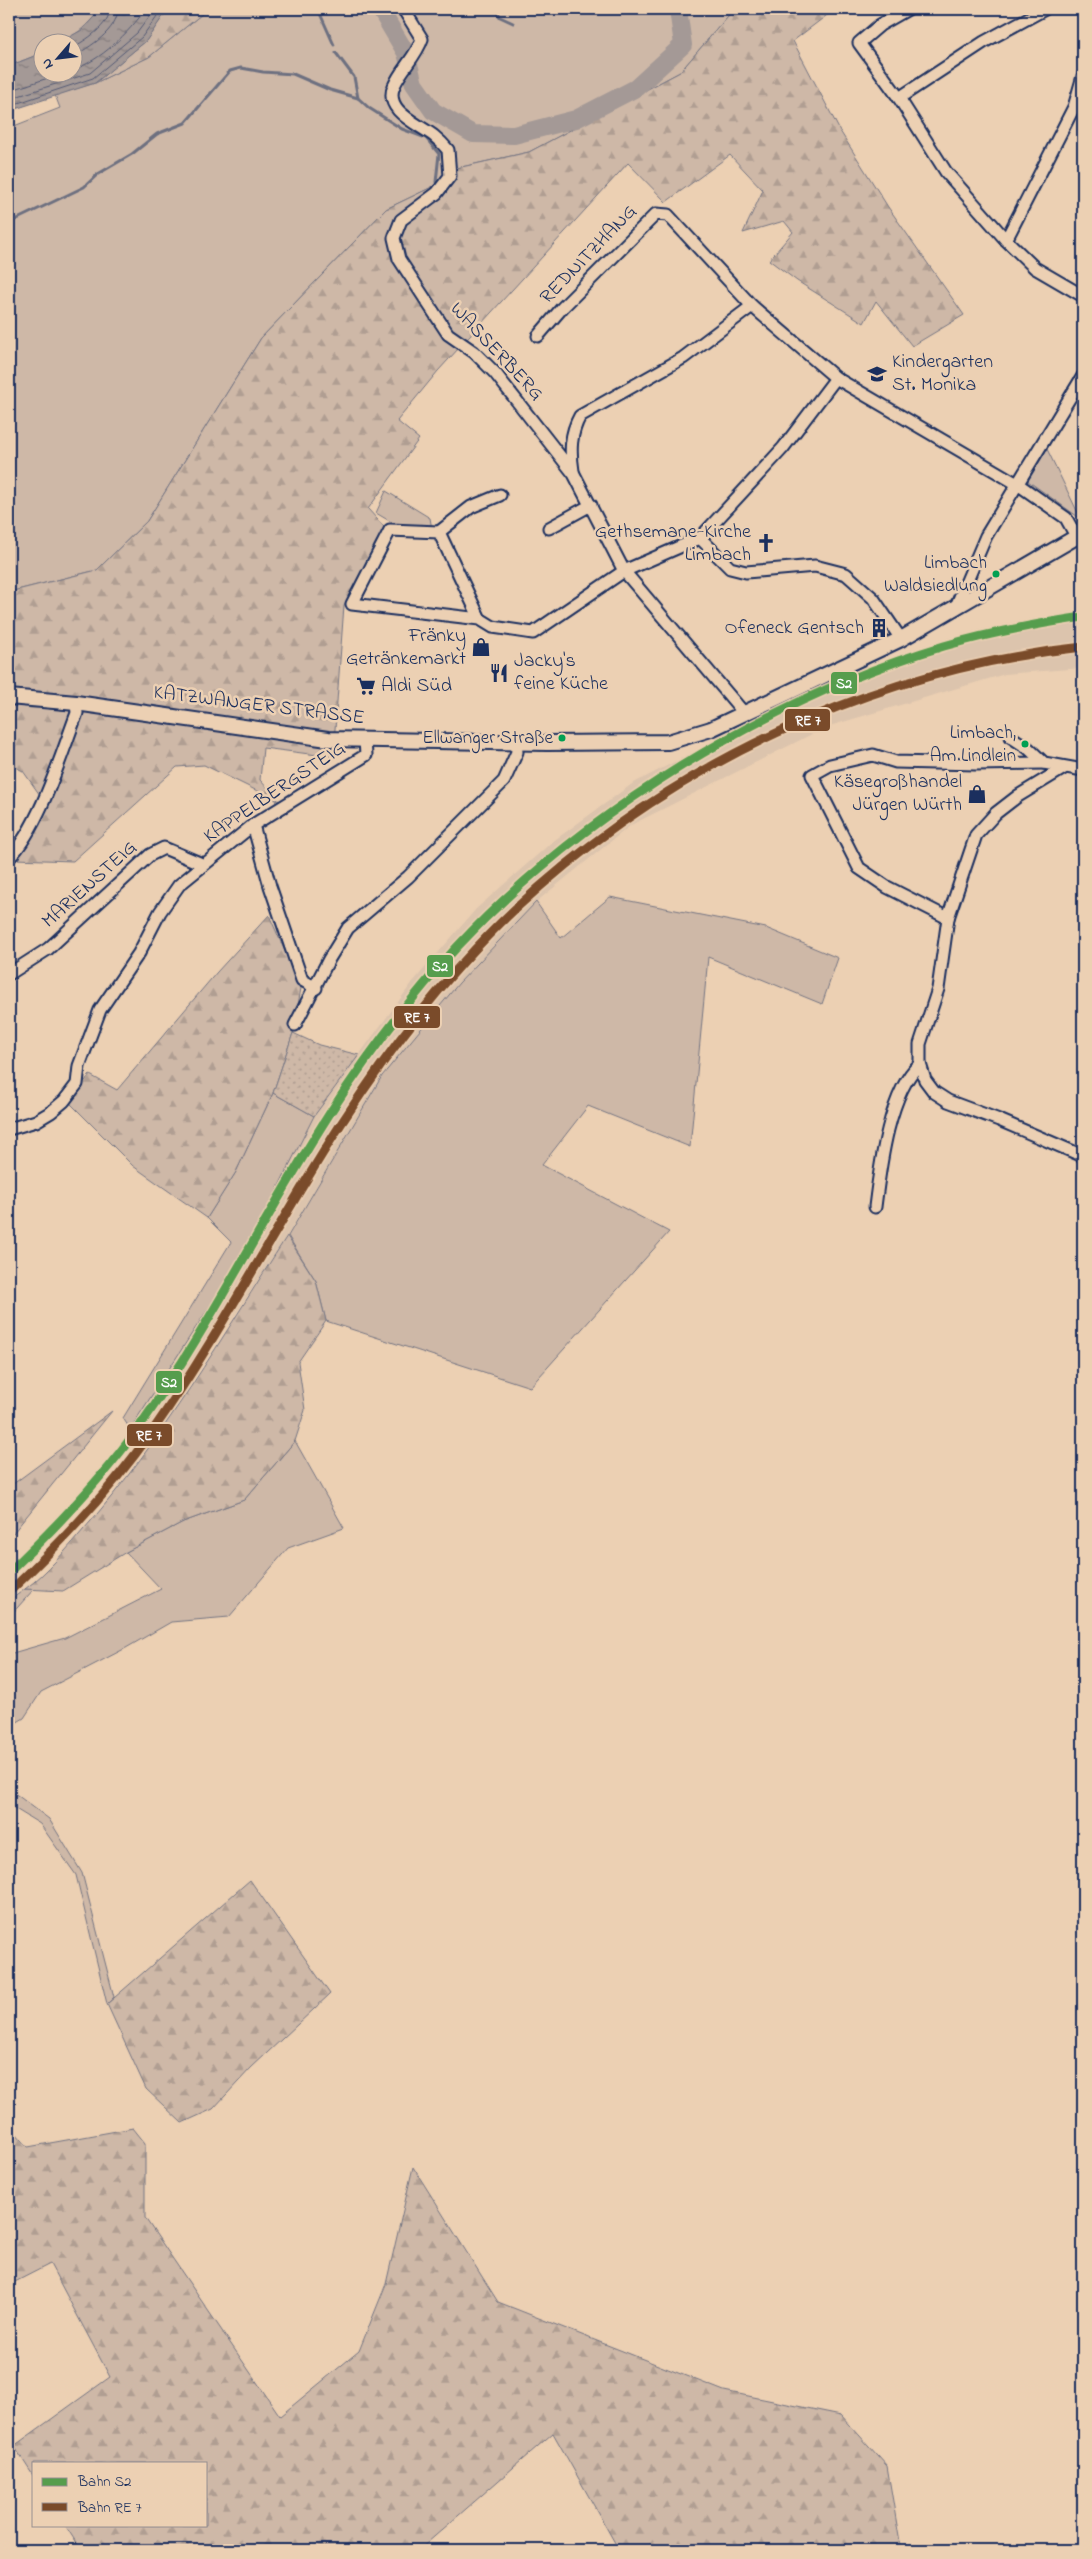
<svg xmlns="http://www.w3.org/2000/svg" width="1092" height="2559" viewBox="0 0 1092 2559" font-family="'Indie Flower',sans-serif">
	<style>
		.built { fill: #dcc4ad }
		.green { fill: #ceb8a7; stroke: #747482 }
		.forest { fill: url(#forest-firs); stroke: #747482 }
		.garden { fill: url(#garden-dots); stroke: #747482 }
		.water { fill: url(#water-ripples); stroke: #6d6f80 }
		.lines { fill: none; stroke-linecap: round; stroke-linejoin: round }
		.shore { stroke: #525974; stroke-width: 1 }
		.stream { stroke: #6d6f80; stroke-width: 3 }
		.river { stroke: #a49996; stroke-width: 18 }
		.minor-casing { stroke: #1b2f5e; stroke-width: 15 }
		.major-casing { stroke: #1b2f5e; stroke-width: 18 }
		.minor { stroke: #ecd0b3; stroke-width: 11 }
		.major { stroke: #ecd0b3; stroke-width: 14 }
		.rail-1-casing { stroke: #ecd0b3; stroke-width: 12 }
		.rail-2-casing { stroke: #ecd0b3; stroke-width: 12 }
		.rail-1 { stroke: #569d4d; stroke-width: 9 }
		.rail-2 { stroke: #7a4b2a; stroke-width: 9 }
		.bus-dot { fill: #01a052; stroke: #ecd0b3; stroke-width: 2 }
		.labels { text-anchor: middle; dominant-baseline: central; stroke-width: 5; stroke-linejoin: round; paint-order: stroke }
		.bus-label { font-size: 19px; fill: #1b2f5e; stroke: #ecd0b3; text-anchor: end }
		.street-label { font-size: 20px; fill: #1b2f5e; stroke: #ecd0b3 }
		.poi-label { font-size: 20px; fill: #1b2f5e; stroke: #ecd0b3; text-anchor: end }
		.line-badge { stroke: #ecd0b3; stroke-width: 2 }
		.badge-label { font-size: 14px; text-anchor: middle; font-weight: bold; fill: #fff }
	</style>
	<defs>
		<pattern id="forest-firs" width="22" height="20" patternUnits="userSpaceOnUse" patternTransform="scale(1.25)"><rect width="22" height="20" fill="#ceb8a7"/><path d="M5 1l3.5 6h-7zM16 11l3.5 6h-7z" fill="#b09e92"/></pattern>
		<pattern id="garden-dots" width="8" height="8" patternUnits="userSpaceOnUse" patternTransform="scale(1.25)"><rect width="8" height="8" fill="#ceb8a7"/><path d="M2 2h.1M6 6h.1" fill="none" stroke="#b09e92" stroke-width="1.8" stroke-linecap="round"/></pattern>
		<pattern id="water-ripples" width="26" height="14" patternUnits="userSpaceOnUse" patternTransform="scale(1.25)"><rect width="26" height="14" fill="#a49996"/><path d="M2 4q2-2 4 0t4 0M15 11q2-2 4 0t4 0" fill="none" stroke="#857d7e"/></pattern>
	</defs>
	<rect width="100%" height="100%" fill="#ecd0b3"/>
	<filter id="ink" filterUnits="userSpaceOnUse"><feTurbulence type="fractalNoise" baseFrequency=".02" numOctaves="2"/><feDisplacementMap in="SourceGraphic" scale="10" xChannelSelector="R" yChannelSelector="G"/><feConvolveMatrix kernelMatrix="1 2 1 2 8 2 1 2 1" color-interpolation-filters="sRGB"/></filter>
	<g filter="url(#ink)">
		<!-- built -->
		<path class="built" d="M1083,614V668L1005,674L826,727L631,825L536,902L459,983L382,1076L287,1236L146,1449L130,1429L248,1247L314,1116L412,983L476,909L552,842L632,784L832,680L937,644L982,632Z"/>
		<!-- green -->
		<g class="green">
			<path d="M9,9H101C82,30 73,42 42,42V53L9,66Z"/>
			<path d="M208,9H734L680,72L529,152L457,168L432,187L386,209L261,338L147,521L97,570L9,592V128L60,108L55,95L95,83L149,57Z"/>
			<path d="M1047,449L1081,519L1028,481Z"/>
			<path d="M386,491L430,518L432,529L398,526L376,513Z"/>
			<path d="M610,897L766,928L838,958L822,1004L708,957L690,1147L588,1106L542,1165L669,1232L530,1387L326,1321L316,1281L288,1236L382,1076L459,983L536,902L561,938Z"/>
			<path d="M273,1093L314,1116L248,1247L130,1429L123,1418L231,1242L207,1218L236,1172Z"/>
			<path d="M295,1441L344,1528L288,1548L229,1617L171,1622L126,1648L41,1692L24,1718L9,1727V1654L65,1638L161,1589L126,1552L183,1522L244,1500Z"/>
			<path d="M25,1589H34L9,1617V1601Z"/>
			<path d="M9,1789L49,1819L82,1873L114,1997L107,2004L76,1875L40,1824L9,1805Z"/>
		</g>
		<!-- forest -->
		<g class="forest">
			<path d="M168,9H208L149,57L95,83L146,41Z"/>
			<path d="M734,9H835L793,41L840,131L888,207L964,315L912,346L876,301L864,323L797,281L769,260L793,232L784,221L743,233L763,190L730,155L666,202L628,163L438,371L397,421L419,439L368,509L386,529L344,605L333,757L263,748L260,780L280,802L204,765L177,767L73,861L15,859L47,805L23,771L9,764V592L97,570L147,521L261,338L386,209L432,187L457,168L529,152L680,72Z"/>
			<path d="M269,915L301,988L293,1033L273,1093L236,1172L207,1218L133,1166L68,1101L90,1075L117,1090L217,972Z"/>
			<path d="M287,1236L316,1281L326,1321L298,1362L305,1410L295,1441L244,1500L183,1522L126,1552L63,1591L25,1589C47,1573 66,1550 84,1529C163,1440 223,1335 287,1236Z"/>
			<path d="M112,1411L9,1538V1487Z"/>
			<path d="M250,1880L330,1994L251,2068L213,2109L182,2123L146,2089L107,2004Z"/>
			<path d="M9,2125L28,2147L133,2128L145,2143V2218L280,2416L359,2351L386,2284L413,2167L498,2302L724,2391L841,2415L887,2466L900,2543L899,2550H619L553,2433L419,2550H81L65,2525H206V2463H34V2477L14,2446L110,2377L50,2264L9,2285Z"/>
		</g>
		<!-- garden -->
		<path class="garden" d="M293,1033L319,1045L359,1055L314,1116L273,1093Z"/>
		<!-- water -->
		<path class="water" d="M101,9H168L146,41L95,83L9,111V66L42,53V72H72V42H60L82,30Z"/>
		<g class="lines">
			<!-- shore -->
			<g class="shore">
				<path d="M72,48C86,40 109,26 110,9"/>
				<path d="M72,57C90,47 117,31 118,9"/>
				<path d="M72,70C101,61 128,33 146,9"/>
				<path d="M9,91L66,72"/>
				<path d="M9,99L90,73L137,33L155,9"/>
				<path d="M9,106L93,78L142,37L162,9"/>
			</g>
			<!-- stream -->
			<g class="stream">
				<path d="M318,9L334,45"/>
				<path d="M497,9L500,17L513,23"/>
				<path d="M336,53L354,77L358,98"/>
				<path d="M9,223L84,187L98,174L132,154L157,134L185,123L230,71L241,68L263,72L293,74L330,90L358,98L369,108L402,129L426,138L439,154L436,182"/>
			</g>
			<!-- river -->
			<path class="river" d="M380,9L406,53L414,84L433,111L473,134L514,135L576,119L636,88L683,45L678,9"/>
			<!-- minor casing -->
			<g class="minor-casing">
				<g id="minor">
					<path d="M908,9L880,25L859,43L899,98L946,172L1006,240L1035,268L1083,296"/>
					<path d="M404,10L422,39C416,57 401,69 394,86C383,111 419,124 434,136C439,140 444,145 448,150L450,176L437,193L401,220L394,238L399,259L448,334L474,352L495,373L574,474L624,571L744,713"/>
					<path d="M899,98L984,42L1045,9"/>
					<path d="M1006,240L1074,107L1083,76"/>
					<path d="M538,336L562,308L656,214L668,215L752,306"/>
					<path d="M573,471C570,451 570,434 580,416L683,358L752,306L836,378L1019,485L1066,518L1076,536"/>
					<path d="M549,528L591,505"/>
					<path d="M439,532L471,507L500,495"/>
					<path d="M700,538L730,568L746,572L815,566L846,574L873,598L901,639"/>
					<path d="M955,609L986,536L1083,376"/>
					<path d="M480,619L439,532L390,530L352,604L480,619L493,627L533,633L624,571L700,538L783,448L836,378"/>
					<path d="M1011,737L1028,748L1044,763L1083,770"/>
					<path d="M1064,768L1018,796L996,813L976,835L948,918L938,989L920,1044V1064L925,1080L934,1092L948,1101L999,1120L1083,1156"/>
					<path d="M253,825L270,886L302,980L316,988"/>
					<path d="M9,858C40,826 61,755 77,713L76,703"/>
					<path d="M948,918L887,887L859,868L812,775L830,765L873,755L896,762L975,764L1044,763"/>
					<path d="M9,974L48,949L150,855L164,848L202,864"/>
					<path d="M295,1025L329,959L348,928L408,877L504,781L517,752L516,742"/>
					<path d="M9,1129L36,1121L51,1112L64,1101L77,1084L79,1066L100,1010L139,953L160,912L179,885L253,825L366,755L365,740"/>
					<path d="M875,1207C880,1167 889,1091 920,1064"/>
				</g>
			</g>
			<!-- major casing -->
			<g class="major-casing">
				<path id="major" d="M9,697L76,703L328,739L547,743L668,742L711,729L901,639L1083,533"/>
			</g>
			<!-- minor -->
			<use href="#minor" class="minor"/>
			<!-- major -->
			<use href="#major" class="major"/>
			<!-- rail-1 casing -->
			<g class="rail-1-casing">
				<path id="rail-1" d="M9,1572C56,1527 101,1480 139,1427C210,1327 264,1216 330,1113C368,1054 410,998 457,947C583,812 768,699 944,646C989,633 1036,624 1083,617"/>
			</g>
			<!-- rail-2 casing -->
			<g class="rail-2-casing">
				<path id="rail-2" d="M9,1592C62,1542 111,1490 153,1430C222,1332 276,1225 341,1124C391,1047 448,972 515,909C670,765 872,669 1083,647"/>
			</g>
			<!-- rail-1 -->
			<use href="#rail-1" class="rail-1"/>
			<!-- rail-2 -->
			<use href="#rail-2" class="rail-2"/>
		</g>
	</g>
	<!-- icons -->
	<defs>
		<g id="school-bare" transform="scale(1.5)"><path d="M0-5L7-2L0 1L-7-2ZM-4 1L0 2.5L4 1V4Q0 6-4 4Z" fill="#1b2f5e" stroke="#ecd0b3" stroke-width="2.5" paint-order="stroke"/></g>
		<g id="church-bare" transform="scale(1.5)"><path d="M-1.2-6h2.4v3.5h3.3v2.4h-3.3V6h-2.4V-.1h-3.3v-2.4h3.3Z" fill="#1b2f5e" stroke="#ecd0b3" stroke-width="2.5" paint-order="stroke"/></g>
		<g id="building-bare" transform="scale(1.5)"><path d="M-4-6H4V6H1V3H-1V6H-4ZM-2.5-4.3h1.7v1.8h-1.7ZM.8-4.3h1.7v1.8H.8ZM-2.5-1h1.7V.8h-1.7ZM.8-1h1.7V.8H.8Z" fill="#1b2f5e" stroke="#ecd0b3" stroke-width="2.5" paint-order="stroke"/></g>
		<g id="shop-bare" transform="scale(1.5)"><path d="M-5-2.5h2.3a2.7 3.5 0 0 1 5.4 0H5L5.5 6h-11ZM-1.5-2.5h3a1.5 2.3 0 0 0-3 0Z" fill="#1b2f5e" stroke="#ecd0b3" stroke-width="2.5" paint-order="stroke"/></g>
		<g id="restaurant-bare" transform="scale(1.5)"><path d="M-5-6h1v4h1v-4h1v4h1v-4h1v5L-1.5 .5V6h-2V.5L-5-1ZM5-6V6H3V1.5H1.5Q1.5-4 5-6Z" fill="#1b2f5e" stroke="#ecd0b3" stroke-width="2.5" paint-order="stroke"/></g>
		<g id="supermarket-bare" transform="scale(1.5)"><path d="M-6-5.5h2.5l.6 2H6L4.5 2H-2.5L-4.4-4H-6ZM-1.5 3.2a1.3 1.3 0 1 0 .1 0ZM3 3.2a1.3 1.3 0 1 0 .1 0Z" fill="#1b2f5e" stroke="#ecd0b3" stroke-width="2.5" paint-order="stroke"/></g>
	</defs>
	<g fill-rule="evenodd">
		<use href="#school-bare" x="877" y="374"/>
		<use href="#church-bare" x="766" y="543"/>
		<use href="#building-bare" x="879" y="628"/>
		<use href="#shop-bare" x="481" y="647"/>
		<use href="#restaurant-bare" x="499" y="673"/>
		<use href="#supermarket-bare" x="366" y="686"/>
		<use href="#shop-bare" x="977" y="794"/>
	</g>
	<!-- markers -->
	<g class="bus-dot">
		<circle cx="996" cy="574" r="4.5"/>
		<circle cx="562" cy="738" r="4.5"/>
		<circle cx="1025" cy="744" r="4.5"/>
	</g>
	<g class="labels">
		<!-- bus labels -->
		<g class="bus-label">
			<text x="987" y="563">Limbach<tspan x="987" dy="23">Waldsiedlung</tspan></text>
			<text x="1016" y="733">Limbach,<tspan x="1016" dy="23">Am Lindlein</tspan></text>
			<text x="553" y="738">Ellwanger Straße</text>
		</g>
		<!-- street labels -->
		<g class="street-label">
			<text transform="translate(589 255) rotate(-46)">REDNITZHANG</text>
			<text transform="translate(496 352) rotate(47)">WASSERBERG</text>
			<text transform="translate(259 706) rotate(7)">KATZWANGER STRASSE</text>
			<text transform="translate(275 793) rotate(-34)">KAPPELBERGSTEIG</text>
			<text transform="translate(90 885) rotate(-42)">MARIENSTEIG</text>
		</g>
		<!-- poi labels -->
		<g class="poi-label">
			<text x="892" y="362" text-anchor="start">Kindergarten<tspan x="892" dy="23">St. Monika</tspan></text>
			<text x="751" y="532">Gethsemane-Kirche<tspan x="751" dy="23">Limbach</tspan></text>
			<text x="864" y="628">Ofeneck Gentsch</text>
			<text x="466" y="636">Fränky<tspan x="466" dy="23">Getränkemarkt</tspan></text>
			<text x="514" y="661" text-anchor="start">Jacky's<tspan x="514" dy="23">feine Küche</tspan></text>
			<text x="381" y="686" text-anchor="start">Aldi Süd</text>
			<text x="962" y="782">Käsegroßhandel<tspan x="962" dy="23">Jürgen Würth</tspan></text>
		</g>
	</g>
	<g class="line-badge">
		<rect x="830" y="671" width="28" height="24" rx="5" fill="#569d4d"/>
		<rect x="784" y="708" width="47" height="24" rx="5" fill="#7a4b2a"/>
		<rect x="426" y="954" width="28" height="24" rx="5" fill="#569d4d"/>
		<rect x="393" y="1005" width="48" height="24" rx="5" fill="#7a4b2a"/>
		<rect x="155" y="1370" width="28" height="24" rx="5" fill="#569d4d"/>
		<rect x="126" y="1423" width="47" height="24" rx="5" fill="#7a4b2a"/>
	</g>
	<g class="badge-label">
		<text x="844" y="688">S2</text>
		<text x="808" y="725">RE 7</text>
		<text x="440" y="971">S2</text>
		<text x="417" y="1022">RE 7</text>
		<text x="169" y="1387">S2</text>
		<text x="149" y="1440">RE 7</text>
	</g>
	<!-- margin -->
	<rect width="1092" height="2559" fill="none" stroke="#ecd0b3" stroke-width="30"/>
	<rect x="15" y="15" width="1062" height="2529" fill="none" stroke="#1b2f5e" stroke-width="2" filter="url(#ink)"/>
	<!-- legend -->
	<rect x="32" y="2462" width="175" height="65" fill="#ecd0b3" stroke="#989091"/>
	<rect x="42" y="2478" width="25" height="8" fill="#569d4d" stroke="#989091"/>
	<text x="78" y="2486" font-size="15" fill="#1b2f5e">Bahn S2</text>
	<rect x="42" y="2503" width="25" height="8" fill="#7a4b2a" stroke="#989091"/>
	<text x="78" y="2512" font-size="15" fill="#1b2f5e">Bahn RE 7</text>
	<!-- north arrow -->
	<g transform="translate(58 58) rotate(242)"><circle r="24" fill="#ecd0b3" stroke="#989091"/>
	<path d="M0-4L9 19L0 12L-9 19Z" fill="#1b2f5e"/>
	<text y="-8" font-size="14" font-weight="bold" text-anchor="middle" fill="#1b2f5e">N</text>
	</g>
</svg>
